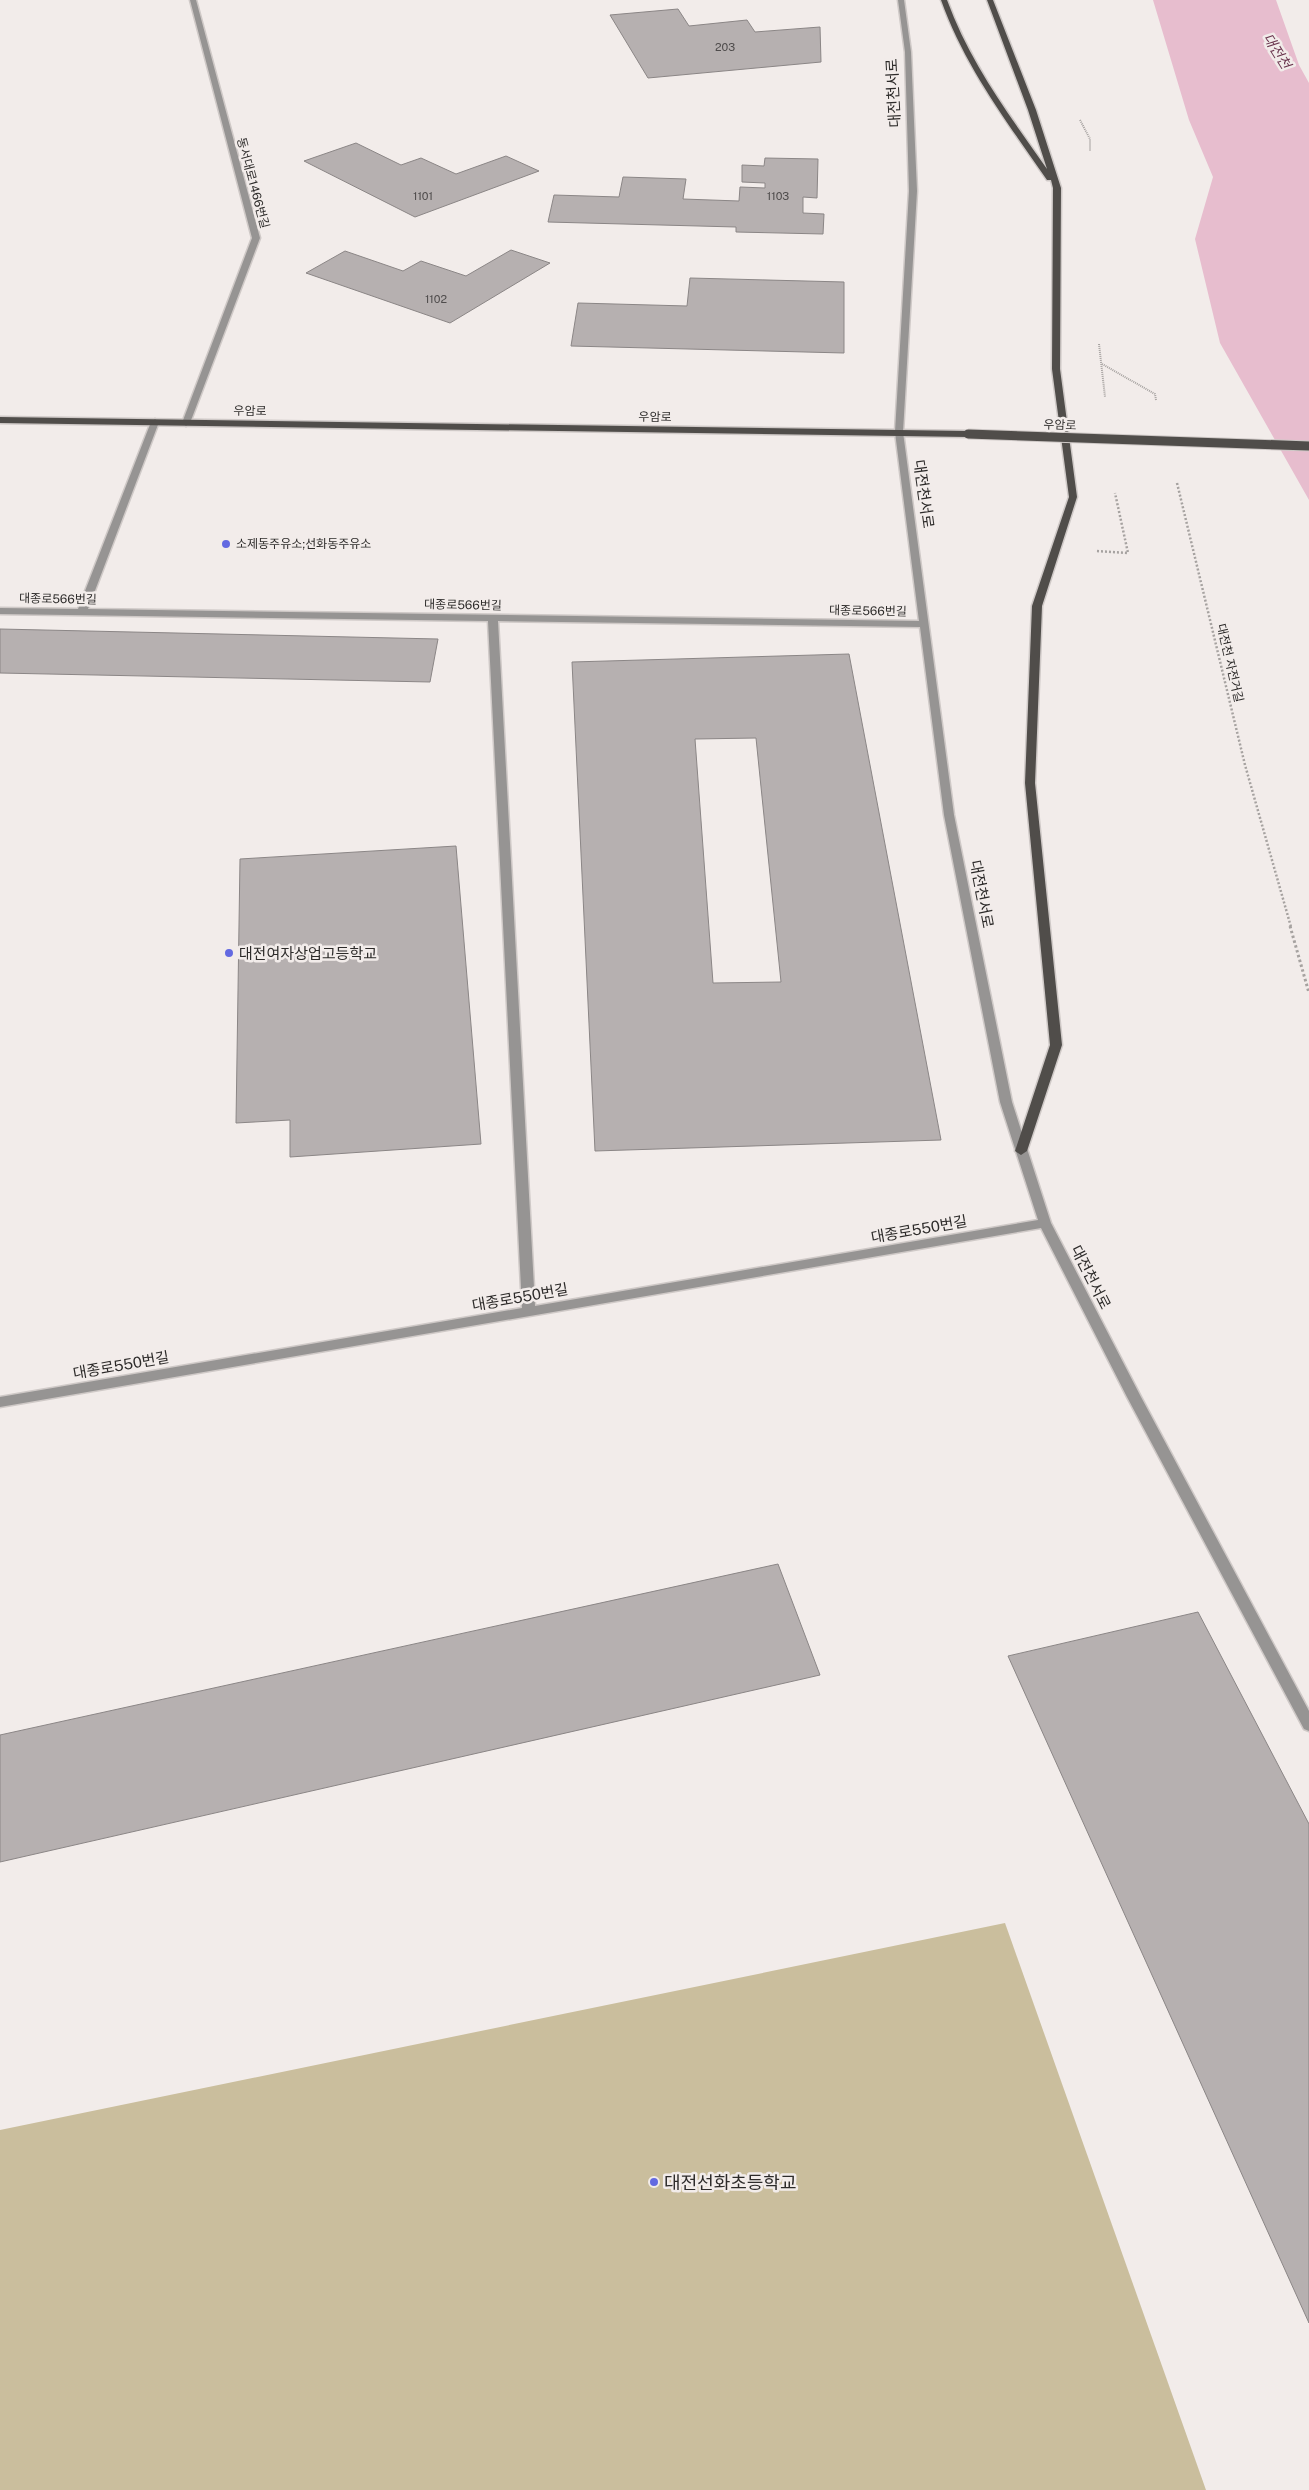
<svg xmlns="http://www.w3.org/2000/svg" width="1309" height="2490" viewBox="0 0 1309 2490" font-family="'Public Sans','Noto Sans KR',sans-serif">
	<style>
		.green { fill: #cabe9d }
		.water { fill: #e7bdce }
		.building { fill: #b6b0b0; stroke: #8b8686; fill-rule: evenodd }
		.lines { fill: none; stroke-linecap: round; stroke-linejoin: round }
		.minor-casing { stroke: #cfc9c7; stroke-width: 3 }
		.major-casing { stroke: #cfc9c7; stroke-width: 3 }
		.path-far2 { stroke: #a6a2a0; stroke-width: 2; stroke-dasharray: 1 1; stroke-linecap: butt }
		.path-far1 { stroke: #a6a2a0; stroke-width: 2.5; stroke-dasharray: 2 2; stroke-linecap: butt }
		.path { stroke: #a6a2a0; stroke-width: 3; stroke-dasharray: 2.5 2.5; stroke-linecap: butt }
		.minor { fill: #969493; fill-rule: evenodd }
		.major { fill: #504d4a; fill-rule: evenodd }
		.major-bridge-casing { stroke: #cfc9c7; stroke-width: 11; stroke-linecap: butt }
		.major-bridge { stroke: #504d4a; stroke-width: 9 }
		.poi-dot { fill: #6369e1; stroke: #f2ecea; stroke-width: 2 }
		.labels { text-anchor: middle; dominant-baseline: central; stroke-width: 5; stroke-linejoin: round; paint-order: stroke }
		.far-number-label { font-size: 11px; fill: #4f4c4c }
		.far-street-label { font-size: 12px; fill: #2d2b2a; stroke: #f2ecea }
		.far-poi-label { font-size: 12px; fill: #2d2b2a; stroke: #f2ecea; text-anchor: start }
		.far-water-label { font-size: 14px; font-style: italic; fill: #6b364f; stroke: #f2ecea }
		.street-label { font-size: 15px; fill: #2d2b2a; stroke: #f2ecea }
		.poi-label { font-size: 15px; fill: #2d2b2a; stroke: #f2ecea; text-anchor: start }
		.near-poi-label { font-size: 18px; fill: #2d2b2a; stroke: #f2ecea; text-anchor: start }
	</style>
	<rect width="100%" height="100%" fill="#f2ecea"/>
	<!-- green -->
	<path class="green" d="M1005,1923L1206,2490H0V2130Z"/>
	<!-- water -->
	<path class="water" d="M1153,0H1276L1299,65L1309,83V500L1220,343L1195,239L1213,177L1189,120Z"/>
	<!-- building -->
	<g class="building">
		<path d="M678,9L689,26L747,20L755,32L820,27L821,62L648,78L610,15Z"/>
		<path d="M356,143L401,165L421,158L456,174L506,156L539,171L415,217L304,161Z"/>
		<path d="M765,158L818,159L817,198L803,197V213L824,214L823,234L736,232V227L548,222L554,195L619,197L623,177L686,179L683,199L739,201L740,187L765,188V183L742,182V165L764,166Z"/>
		<path d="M511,250L550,263L450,323L306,273L345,251L403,271L421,261L466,276Z"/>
		<path d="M690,278L844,282V353L571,346L578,303L687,306Z"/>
		<path d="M0,629L438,639L430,682L0,673Z"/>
		<path d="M849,654L941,1140L595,1151L572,662ZM756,738L781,982L713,983L695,739Z"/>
		<path d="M456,846L481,1144L290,1157V1120L236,1123L240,859Z"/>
		<path d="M778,1564L820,1675L0,1862V1735Z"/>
		<path d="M1198,1612L1309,1824V2323L1008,1656Z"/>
	</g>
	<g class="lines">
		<!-- minor casing -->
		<g class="minor-casing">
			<g id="minor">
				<path d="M190,0H196L260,238L190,423L186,426L182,423L252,238Z"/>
				<path d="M898,0H904L911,52L917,191L903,432L954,815L1012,1102L1051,1223L1141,1397L1309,1711V1731L1304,1729L1127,1397L1041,1228L0,1407V1397L522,1308L488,621L0,614V608L78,609L151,422L155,419L159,422L88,609L919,621L895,432L909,191L905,52ZM498,621L920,627L944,815L1000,1102L1038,1220L535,1306Z"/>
			</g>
		</g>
		<!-- major casing -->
		<g class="major-casing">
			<g id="major">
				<path d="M941,0H947C970,63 1009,115 1047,169L1028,110L987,0H993L1036,110L1061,188L1060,369L1077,497L1042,606L1035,783L1062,1045L1027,1151L1021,1155L1015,1151L1050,1045L1025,783L1032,606L1069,497L1052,369L1053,188L1051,180H1047C1007,122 965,67 941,0Z"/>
				<path d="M0,417L968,431L972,434L968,437L0,423Z"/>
			</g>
		</g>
		<!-- path-far2 -->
		<g class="path-far2">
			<path d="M1080,120L1090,139V151"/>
			<path d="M1099,344L1105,397"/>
			<path d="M1102,364L1155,394L1156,400"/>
		</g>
		<!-- path-far1 -->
		<g class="path-far1">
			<path d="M1177,483L1245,765L1291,927"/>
			<path d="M1097,551L1128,553L1115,493"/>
		</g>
		<!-- path -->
		<path class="path" d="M1290,926L1309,993"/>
		<!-- minor -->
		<use href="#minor" class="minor"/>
		<!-- major -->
		<use href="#major" class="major"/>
		<!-- major-bridge casing -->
		<g class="major-bridge-casing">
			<path id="major-bridge" d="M968,434L1309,446"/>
		</g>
		<!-- major-bridge -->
		<use href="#major-bridge" class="major-bridge"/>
	</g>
	<!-- markers -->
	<g class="poi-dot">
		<circle cx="226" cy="544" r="5"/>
		<circle cx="229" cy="953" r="5"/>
		<circle cx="654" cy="2182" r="5"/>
	</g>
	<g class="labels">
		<!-- far-number labels -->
		<g class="far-number-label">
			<text x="725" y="47">203</text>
			<text x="423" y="196">1101</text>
			<text x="778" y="196">1103</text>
			<text x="436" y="299">1102</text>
		</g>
		<!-- far-street labels -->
		<g class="far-street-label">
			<text transform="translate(253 183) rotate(75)">동서대로1466번길</text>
			<text transform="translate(250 411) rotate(1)">우암로</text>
			<text transform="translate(655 417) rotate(1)">우암로</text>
			<text transform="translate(1060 425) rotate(2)">우암로</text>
			<text transform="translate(58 599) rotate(1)">대종로566번길</text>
			<text transform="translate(463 605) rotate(1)">대종로566번길</text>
			<text transform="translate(868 611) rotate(1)">대종로566번길</text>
			<text transform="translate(1230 663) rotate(77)">대전천 자전거길</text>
		</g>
		<!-- far-poi labels -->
		<g class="far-poi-label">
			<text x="236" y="544">소제동주유소;선화동주유소</text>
		</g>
		<!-- far-water labels -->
		<g class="far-water-label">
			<text transform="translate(1277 51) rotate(58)">대전천</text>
		</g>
		<!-- street labels -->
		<g class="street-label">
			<text transform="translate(893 93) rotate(-93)">대전천서로</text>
			<text transform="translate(924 494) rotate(82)">대전천서로</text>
			<text transform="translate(982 894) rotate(79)">대전천서로</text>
			<text transform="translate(919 1229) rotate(-10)">대종로550번길</text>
			<text transform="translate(1091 1277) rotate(63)">대전천서로</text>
			<text transform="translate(520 1297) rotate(-10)">대종로550번길</text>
			<text transform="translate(121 1365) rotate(-10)">대종로550번길</text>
		</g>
		<!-- poi labels -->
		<g class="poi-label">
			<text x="239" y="953">대전여자상업고등학교</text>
		</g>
		<!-- near-poi labels -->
		<g class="near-poi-label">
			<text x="664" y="2182">대전선화초등학교</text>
		</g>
	</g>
</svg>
